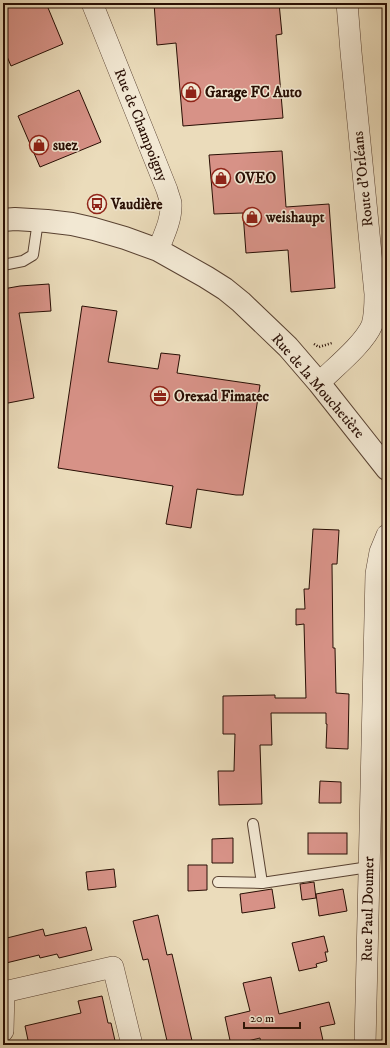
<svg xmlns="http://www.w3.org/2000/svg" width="390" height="1048" viewBox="0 0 390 1048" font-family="'IM FELL DW Pica',serif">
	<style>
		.building { fill: #d79287; stroke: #280e04 }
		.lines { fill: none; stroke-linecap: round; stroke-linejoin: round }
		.service-casing { stroke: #594232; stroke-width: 12 }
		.minor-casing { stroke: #594232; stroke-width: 22 }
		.tertiary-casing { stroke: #594232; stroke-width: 24 }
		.path { stroke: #280e04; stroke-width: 2.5; stroke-dasharray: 1 2; stroke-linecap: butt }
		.service { stroke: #f2e8d3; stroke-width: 10 }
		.minor { stroke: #f2e8d3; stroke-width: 21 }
		.tertiary { stroke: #f2e8d3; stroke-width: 22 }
		.labels { text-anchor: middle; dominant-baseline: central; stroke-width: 3; stroke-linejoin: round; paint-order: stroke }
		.poi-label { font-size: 15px; font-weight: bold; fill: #280e04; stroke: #f2e8d3; text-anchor: start }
		.street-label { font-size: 15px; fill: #280e04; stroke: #f2e8d3 }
	</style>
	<rect width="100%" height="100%" fill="#ebdcbb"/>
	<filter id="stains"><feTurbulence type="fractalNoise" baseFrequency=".005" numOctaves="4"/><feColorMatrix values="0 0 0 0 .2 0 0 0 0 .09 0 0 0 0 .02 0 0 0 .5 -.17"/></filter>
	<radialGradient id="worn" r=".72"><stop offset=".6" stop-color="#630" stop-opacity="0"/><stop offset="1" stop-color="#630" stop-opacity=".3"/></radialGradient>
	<!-- building -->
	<g class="building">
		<path d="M3,3H46L63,44L11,66L3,47Z"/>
		<path d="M154,3H279L282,34L276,35L283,118L183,126L176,43L157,45Z"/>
		<path d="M79,90L101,142L40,167L18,116Z"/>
		<path d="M282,151L286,207L329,204L335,288L291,292L288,250L246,253L243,213L214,214L209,155Z"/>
		<path d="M49,284L51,311L19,313L34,398L3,404V289L20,286Z"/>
		<path d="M82,306L117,311L108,362L158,369L161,353L180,355L177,373L260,385L243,495H236L197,489L191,528L166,524L173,486L58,468Z"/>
		<path d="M313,529L339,530L337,564H332L333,648H335L336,693L349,694L348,749L326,748L327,724H326V713H271L272,745H260L262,804L219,805L218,771H234L235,734H223V696L275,695V698H306L304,624L296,625V609H305L304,589H309Z"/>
		<path d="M320,781L341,782V803H319Z"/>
		<rect x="308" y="833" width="39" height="21"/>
		<path d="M233,838V863H212V839Z"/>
		<path d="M188,865H207V890L188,891Z"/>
		<path d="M114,869L116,887L88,890L86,872Z"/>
		<path d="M314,882L316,898L302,900L300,884Z"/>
		<path d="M272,889L275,908L242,913L240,894Z"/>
		<path d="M343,889L347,911L319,916L316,894Z"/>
		<path d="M158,915L167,955L172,954L193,1045H168L148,959L143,960L133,921Z"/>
		<path d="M86,927L92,950L59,958L57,954L40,958L39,955L6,963L3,951V939L43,929L45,936Z"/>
		<path d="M324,936L328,952H325L327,961L316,964L317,967L299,971L292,943Z"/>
		<path d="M271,977L279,1014L329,1002L335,1024L320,1027L324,1045H261L260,1038L231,1045L225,1017L250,1011L243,983Z"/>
		<path d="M102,996L108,1023H111L116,1045H29L25,1026L81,1013L78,1001Z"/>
	</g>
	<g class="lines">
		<!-- service casing -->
		<g class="service-casing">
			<g id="service">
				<path d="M3,265L23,261L33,255L38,221"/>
				<path d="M253,824L262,883"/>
				<path d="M218,882L262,883L369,867"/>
			</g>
		</g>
		<!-- minor casing -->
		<g class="minor-casing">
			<g id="minor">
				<path d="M92,3L167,190C168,194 170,199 171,203C172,219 164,235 158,250"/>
				<path d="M319,383C334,368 364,344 372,325C375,315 375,304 375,294L351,52L347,3"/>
				<path d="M3,1031L4,992L113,967L132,1045"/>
				<path d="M365,1045L376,574L380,552L387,535"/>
			</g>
		</g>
		<!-- tertiary casing -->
		<g class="tertiary-casing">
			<path id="tertiary" d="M3,220L15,219L47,221L72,224L94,229L125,238L158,250L206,277L225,289L241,302L288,347L319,383L387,469"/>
		</g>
		<!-- path -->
		<path class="path" d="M314,344L319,347L332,343"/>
		<!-- service -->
		<use href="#service" class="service"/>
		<!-- minor -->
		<use href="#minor" class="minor"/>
		<!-- tertiary -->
		<use href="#tertiary" class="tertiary"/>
	</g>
	<!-- icons -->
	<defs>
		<g id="shop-ring" transform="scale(1)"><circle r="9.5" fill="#f2e8d3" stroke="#8f2418" stroke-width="1.5"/><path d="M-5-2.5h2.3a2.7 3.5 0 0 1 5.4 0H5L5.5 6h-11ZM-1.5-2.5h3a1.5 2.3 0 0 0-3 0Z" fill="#8f2418"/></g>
		<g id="bus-ring" transform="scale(1)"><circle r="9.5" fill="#f2e8d3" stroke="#8f2418" stroke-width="1.5"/><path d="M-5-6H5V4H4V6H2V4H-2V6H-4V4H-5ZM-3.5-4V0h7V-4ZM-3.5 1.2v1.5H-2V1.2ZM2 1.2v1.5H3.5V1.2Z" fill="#8f2418"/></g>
		<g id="office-ring" transform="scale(1)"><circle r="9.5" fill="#f2e8d3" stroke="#8f2418" stroke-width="1.5"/><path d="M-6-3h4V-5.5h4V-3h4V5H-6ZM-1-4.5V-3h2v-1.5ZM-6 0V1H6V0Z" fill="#8f2418"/></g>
	</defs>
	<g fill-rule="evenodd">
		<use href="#shop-ring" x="191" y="92"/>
		<use href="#shop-ring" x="39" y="145"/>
		<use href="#shop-ring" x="221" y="178"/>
		<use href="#bus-ring" x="97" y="204"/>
		<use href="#shop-ring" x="252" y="217"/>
		<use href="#office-ring" x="160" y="396"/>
	</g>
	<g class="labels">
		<!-- poi labels -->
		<g class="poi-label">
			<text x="205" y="92">Garage FC Auto</text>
			<text x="53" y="145">suez</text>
			<text x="235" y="178">OVEO</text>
			<text x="111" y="204">Vaudière</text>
			<text x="266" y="217">weishaupt</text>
			<text x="174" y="396">Orexad Fimatec</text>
		</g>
		<!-- street labels -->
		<g class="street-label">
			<text transform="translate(141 125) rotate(68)">Rue de Champoigny</text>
			<text transform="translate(363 179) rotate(-96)">Route d'Orléans</text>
			<text transform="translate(318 386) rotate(49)">Rue de la Mouchetière</text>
			<text transform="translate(368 909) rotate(-89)">Rue Paul Doumer</text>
		</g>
	</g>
	<!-- margin -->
	<rect width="390" height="1048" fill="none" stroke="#ebdcbb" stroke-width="16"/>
	<rect x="4" y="4" width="382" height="1040" fill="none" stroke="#280e04" stroke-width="2"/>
	<rect x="8" y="8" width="374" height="1032" fill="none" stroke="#280e04"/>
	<!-- scale -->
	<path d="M244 1022v6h56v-6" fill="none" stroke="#280e04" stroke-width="2"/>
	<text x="250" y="1022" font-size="12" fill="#280e04" stroke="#f2e8d3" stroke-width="3" paint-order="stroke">20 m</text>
	<rect width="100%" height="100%" filter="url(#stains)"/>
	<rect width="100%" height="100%" fill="url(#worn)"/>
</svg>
